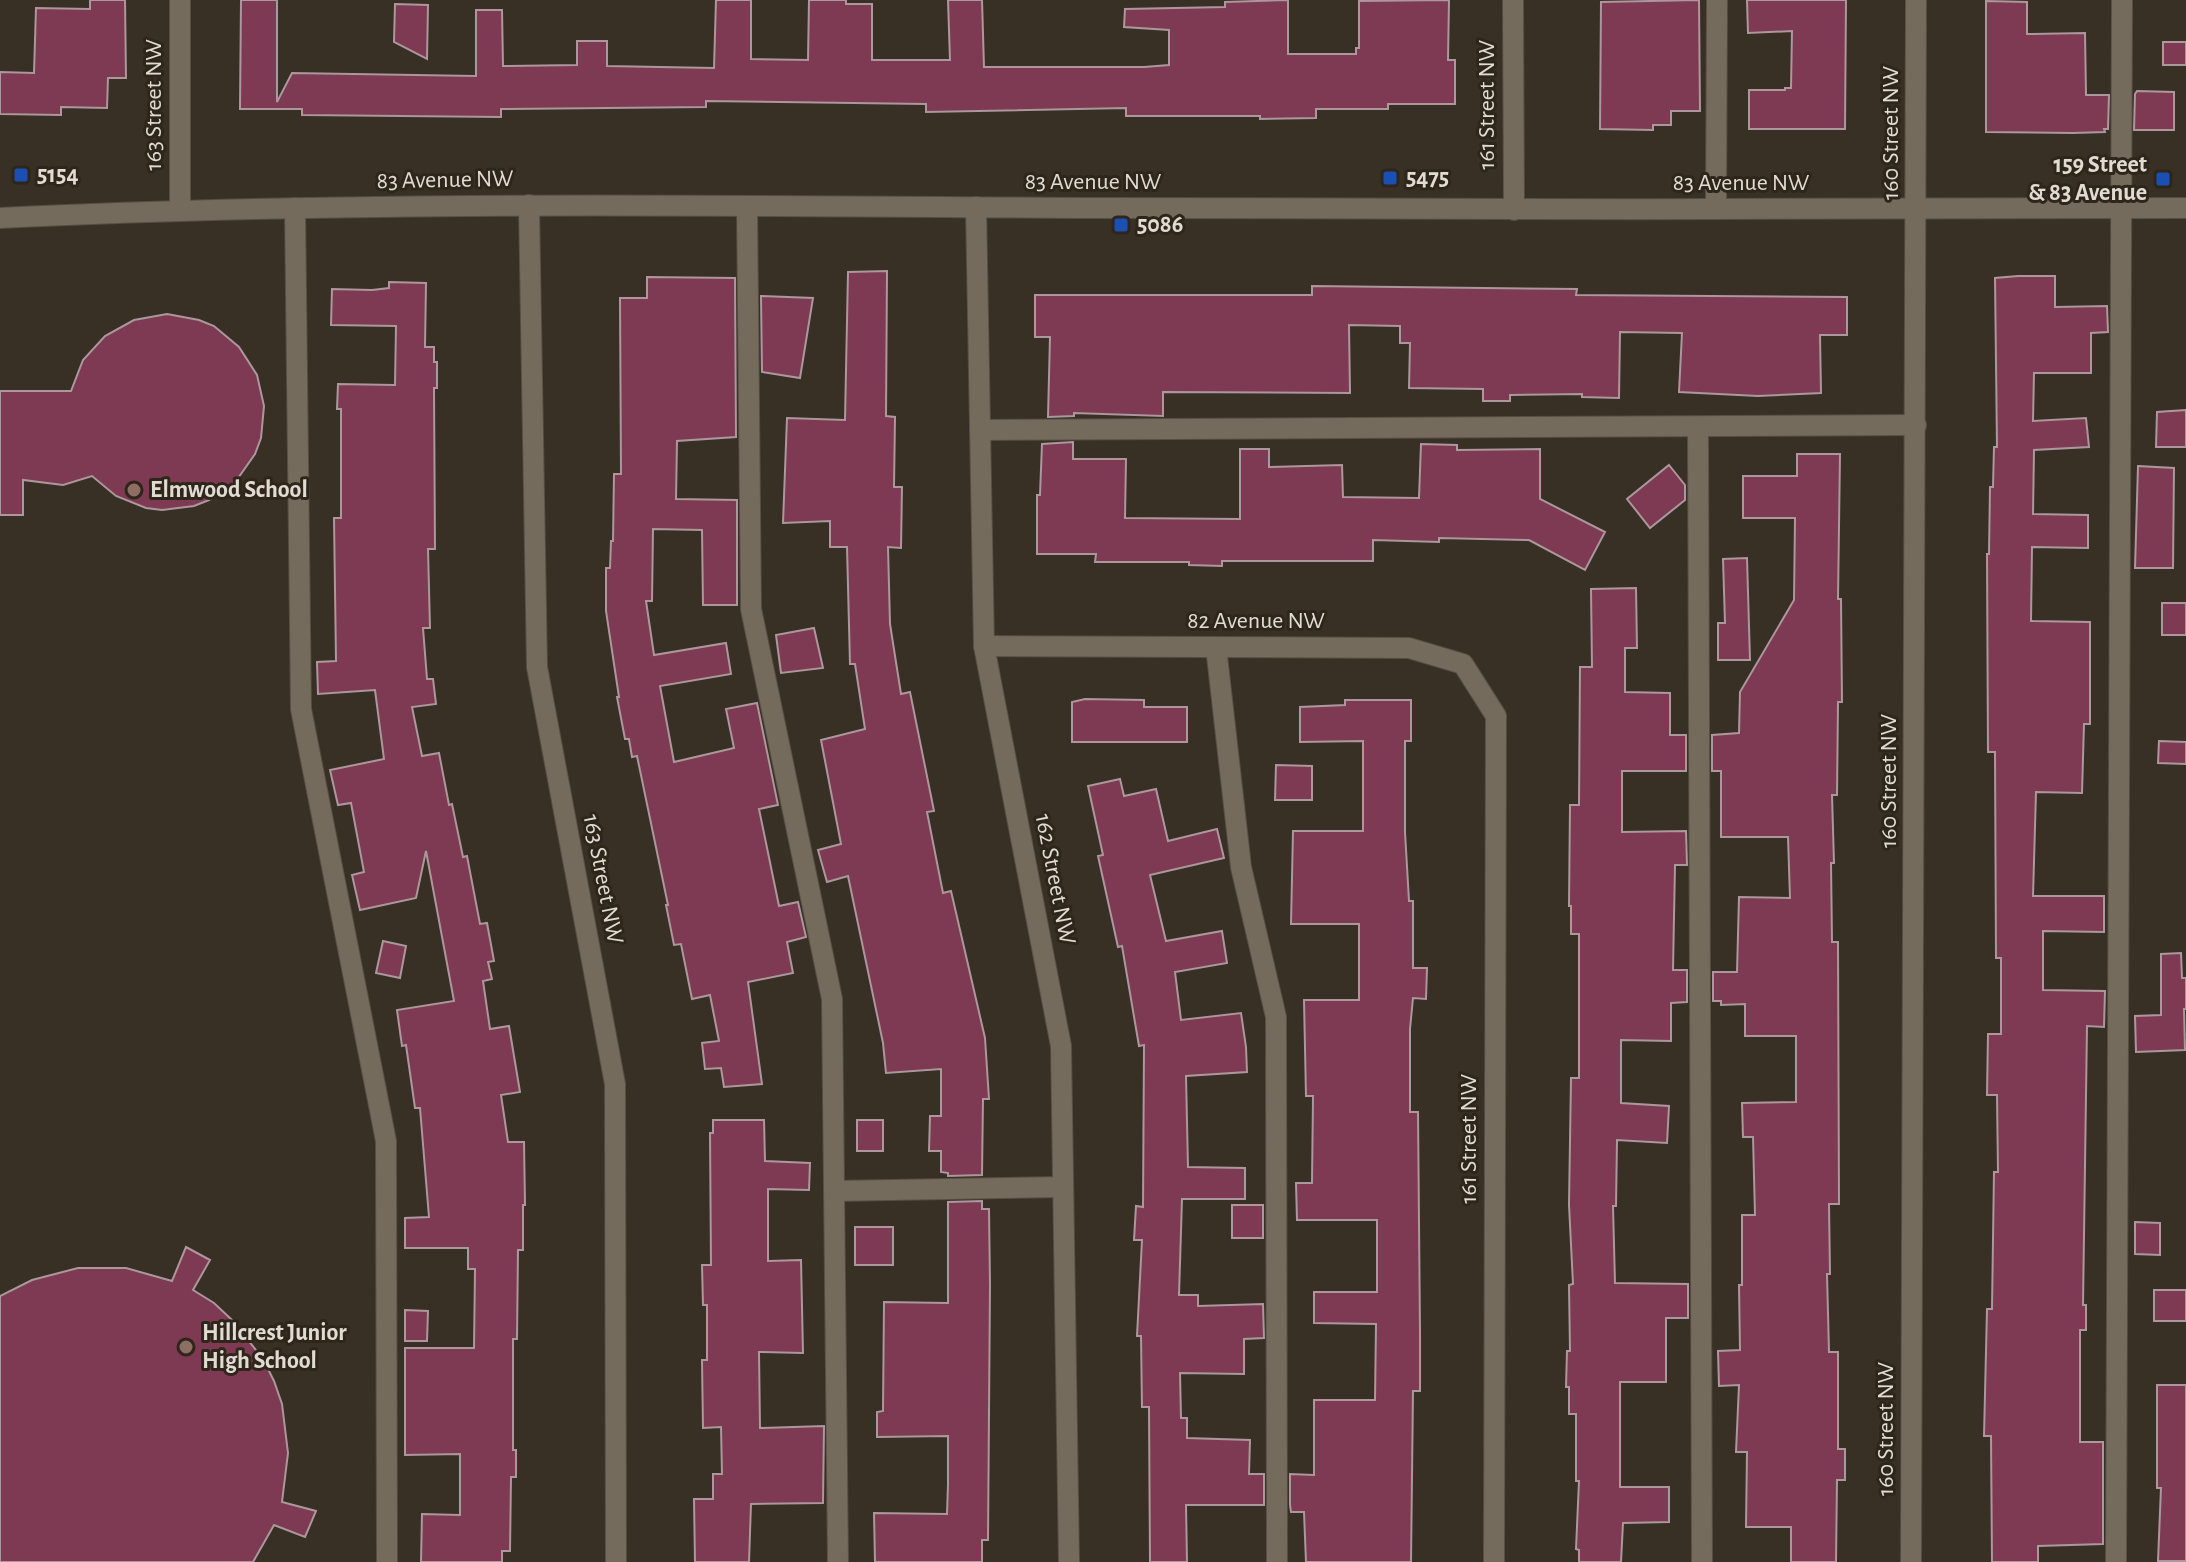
<svg xmlns="http://www.w3.org/2000/svg" width="2186" height="1562" viewBox="0 0 2186 1562" font-family="'Alegreya Sans',sans-serif">
	<style>
		.building { fill: #7e3a52; stroke: #ab979c; stroke-width: 2 }
		.lines { fill: none; stroke-linecap: round; stroke-linejoin: round }
		.minor-casing { stroke: #554f44; stroke-width: 22 }
		.minor { stroke: #756b5d; stroke-width: 20 }
		.transit-dot { fill: #1a4fb4; stroke: #2e261a; stroke-width: 3 }
		.education-dot { fill: #8d6e63; stroke: #2e261a; stroke-width: 3 }
		.labels { text-anchor: middle; dominant-baseline: central; stroke-width: 6; stroke-linejoin: round; paint-order: stroke }
		.street-label { font-size: 24px; fill: #e0dbd3; stroke: #2e261a }
		.poi-label { font-size: 24px; font-weight: bold; fill: #e0dbd3; stroke: #2e261a; text-anchor: start }
	</style>
	<rect width="100%" height="100%" fill="#383024"/>
	<!-- building -->
	<g class="building">
		<path d="M90,0H125L126,78H108L107,108L61,107V115L0,114V72L34,73L36,8L90,9Z"/>
		<path d="M241,0H277V102L292,73L476,76V10H502L503,66L577,65V41H607V66L714,68L716,0H751V59L808,60L809,0H846V4H872V60H950L948,0H982L984,67H1144L1169,65V30L1124,27L1125,9L1225,7V2L1288,0V54H1356V48H1359V1L1449,0L1448,60H1455V104H1388V109H1316V118L1260,119V116H1126V108L926,112V104L706,101V107L501,109V117L302,115V109H240Z"/>
		<path d="M1699,0L1700,111H1671V125H1653V130L1600,129L1601,2Z"/>
		<path d="M1747,0H1846L1845,129H1749V90H1785V88H1791L1792,31L1748,33Z"/>
		<path d="M1986,1L2027,2V34L2085,33L2086,95H2109L2108,129H2104L2105,132L2073,133L1986,132Z"/>
		<path d="M395,4L428,5L427,59L394,42Z"/>
		<rect x="2163" y="42" width="23" height="23"/>
		<path d="M2137,91L2174,92V130H2134L2135,94Z"/>
		<path d="M887,271L886,416L895,417L894,487H902L901,548L888,547L890,624L901,694L910,692L934,811L927,812L943,893L951,891L985,1038L989,1099H983L982,1175L948,1176V1173L941,1172V1151H929L930,1116H941V1069L886,1073L883,1043L848,876L827,882L818,850L841,844L821,740L865,729L855,664H850L847,547H830V521L783,523L787,418L845,420L848,272Z"/>
		<path d="M2018,276H2055V307L2107,306L2108,332L2091,333V373H2034L2033,421L2086,418L2089,447L2034,450L2033,514L2088,515V548L2032,547L2031,621L2090,622V724H2084L2082,793L2036,792L2033,896H2104V932L2043,931V990L2105,991L2104,1027L2087,1026L2083,1305H2086V1330H2080V1442H2103V1544L2038,1546V1562H1992L1991,1436H1984L1987,1309H1992L1994,1172H1998L1997,1095H1987L1988,1034H2001V958H1996L1995,752H1988L1987,554H1989L1990,487H1993L1994,447H1997L1995,278Z"/>
		<path d="M647,277L735,278L736,437L677,441L676,499L737,500V605H703L702,530L653,529L652,601H646L654,655L726,643L731,674L660,686L674,762L734,748L726,709L757,703L778,805L759,809L779,906L798,902L806,937L787,942L793,973L748,982L762,1084L724,1087L721,1068L705,1069L702,1043L719,1041L710,995L692,999L681,944L674,945L666,905H668L637,756L632,757L629,739H625L617,697H619L606,611V568H610L611,541H613L614,474H621L620,298H647Z"/>
		<path d="M389,282L426,283L425,347H434V362H437V388H434L435,549H428L430,628H423L427,679H433L436,704L412,707L422,756L439,753L449,805L452,804L463,857L467,856L480,924L487,923L494,961L488,962L492,979L483,981L490,1029L509,1026L520,1092L501,1095L508,1142H524L525,1205H523V1250H518L517,1339H513V1450H516V1477H511L510,1551H502V1562H421L422,1514L460,1515V1454L405,1455V1348H474L475,1269H468V1248H405V1218L429,1217L420,1108H415L406,1045L402,1046L397,1010L454,1001L426,851L416,898L360,910L352,875L364,872L351,803L338,805L330,770L384,759L375,690L318,694L317,662L336,661L334,518H341V409H337L338,384L395,385L396,326L331,325L332,289L372,290L389,288Z"/>
		<path d="M1312,286L1577,289L1576,295L1847,297V335H1820L1821,393L1758,396L1679,392L1682,333L1620,332L1619,398L1582,397V394L1510,395V401H1483V389L1409,388L1410,343H1400V326L1349,325L1350,393L1163,392V416L1074,413V416L1048,417L1050,337H1035V295H1312Z"/>
		<path d="M761,296L813,298L800,378L762,372Z"/>
		<path d="M167,314L199,320L214,326L239,347L257,375L264,406L261,438L255,454L236,481L209,500L194,506L162,510L146,508L116,496L92,476L63,485L23,480V515H0V391H71L83,360L105,336L134,320Z"/>
		<path d="M2186,410V447H2156L2157,412Z"/>
		<path d="M1073,442V459H1126L1125,518L1240,519V449H1269V467L1342,465L1343,497L1419,498L1421,444L1457,445V450L1540,449V499L1605,532L1585,570L1529,540L1439,538V542L1373,540V561H1222V566L1189,565V562H1095L1096,554H1037V495H1040L1042,444Z"/>
		<path d="M1797,454H1840L1838,599H1841L1842,702H1838L1837,795H1832L1834,863H1831L1832,942H1838L1839,1204H1829L1830,1274H1827L1829,1352H1838V1449H1845V1480H1837L1836,1562H1791V1527H1746L1747,1452H1736L1739,1385L1719,1386L1718,1351L1740,1350L1739,1285H1742V1215H1755L1753,1137H1743L1742,1103L1796,1102V1036H1745V1004L1721,1005V1001H1713V972H1737L1739,897L1790,898L1788,837H1721V771H1712V735L1739,733L1740,692L1794,600L1795,518H1743V476H1797Z"/>
		<path d="M1669,465L1685,485V500L1650,528L1627,499Z"/>
		<path d="M2138,466L2174,468L2173,568H2135Z"/>
		<path d="M1747,558L1750,660H1718V623H1725L1723,559Z"/>
		<path d="M1636,588L1637,648H1625V692L1670,693V735H1686V771H1622V832L1686,831L1687,865H1675L1673,970H1687V1002L1671,1003V1041L1621,1040V1103L1669,1106L1667,1143L1617,1140L1616,1206H1613L1615,1283L1688,1284V1318H1666V1382H1620V1487H1669V1522L1623,1523L1621,1562H1579V1550L1576,1549L1579,1481H1576V1414H1569V1387H1566L1567,1351H1570L1569,1285L1573,1284L1569,1205L1571,1078H1579V934H1571V906H1569L1570,805H1579L1580,667H1592L1591,589Z"/>
		<rect x="2162" y="603" width="24" height="32"/>
		<path d="M814,628L823,668L781,673L776,635Z"/>
		<path d="M1085,699L1144,700V707H1187V742H1072V702Z"/>
		<path d="M1345,700H1411V741H1405V832L1409,901H1413V968H1427L1426,999L1413,998L1410,1029V1112H1418L1420,1331V1391H1413L1411,1562H1306L1304,1512H1291L1290,1505V1474L1314,1475V1400H1375L1376,1324L1314,1323V1292H1377V1220H1297L1296,1183H1312L1313,1096H1306L1304,1000H1359V924H1291L1293,831H1363V741L1300,742V707L1345,705Z"/>
		<path d="M2159,741L2186,742V764L2158,763Z"/>
		<path d="M1276,765L1312,766V800H1275Z"/>
		<path d="M1120,779L1124,796L1156,789L1168,841L1217,829L1224,858L1150,875L1166,941L1222,931L1227,963L1175,972L1181,1020L1241,1013L1246,1047L1247,1072L1186,1076L1188,1167L1245,1168V1199H1182L1179,1295H1198V1306L1263,1304L1264,1338L1244,1339V1374L1180,1373L1181,1418H1187V1438L1250,1440L1249,1474H1264V1505H1186L1187,1562H1150L1149,1407H1142L1141,1336H1137L1142,1240H1134L1136,1206L1143,1207L1144,1045L1139,1046L1122,946L1118,947L1098,856L1103,855L1088,786Z"/>
		<path d="M383,941L406,946L400,978L376,973Z"/>
		<path d="M2181,953L2182,978H2186V1009H2184L2185,1050L2136,1052L2135,1016L2161,1015V954Z"/>
		<path d="M713,1120H764L765,1161L810,1163L809,1190L768,1189V1261L801,1260L803,1353L759,1352L760,1428L824,1426L823,1503L751,1504L749,1562H695L694,1499H713V1474H722L721,1427L703,1428L702,1360H707V1305H703L702,1265H711L710,1133H713Z"/>
		<rect x="857" y="1120" width="26" height="31"/>
		<path d="M982,1201V1209H989L990,1285L988,1540H982V1562H875L874,1513L947,1514L948,1484V1436L877,1437V1412L883,1411L884,1302L948,1303V1202Z"/>
		<rect x="1232" y="1205" width="31" height="33"/>
		<path d="M2135,1222L2160,1223V1255L2135,1254Z"/>
		<rect x="855" y="1227" width="38" height="38"/>
		<path d="M186,1247L210,1260L193,1290L214,1303L232,1320L263,1359L274,1381L282,1404L288,1453L282,1502L316,1511L305,1537L274,1525L253,1562H0V1296L32,1280L78,1268H126L172,1281Z"/>
		<rect x="2154" y="1290" width="32" height="31"/>
		<path d="M405,1310L428,1311L427,1341H405Z"/>
		<path d="M2157,1385H2186V1561H2158L2161,1488H2157Z"/>
	</g>
	<g class="lines">
		<!-- minor casing -->
		<g class="minor-casing">
			<g id="minor">
				<path d="M1513,0L1514,210"/>
				<path d="M529,205L537,667L615,1084L616,1562"/>
				<path d="M747,206L751,609L832,999L838,1562"/>
				<path d="M976,207L984,646L1061,1046L1069,1562"/>
				<path d="M295,208L301,709L386,1141L387,1562"/>
				<path d="M180,209V0"/>
				<path d="M1716,209L1717,0"/>
				<path d="M0,218C366,200 732,206 1098,208C1461,210 1823,209 2186,208"/>
				<path d="M1698,427L1702,1562"/>
				<path d="M980,430L1916,425"/>
				<path d="M984,646L1409,648L1463,664L1496,716L1494,1562"/>
				<path d="M1216,647L1241,867L1276,1017L1277,1562"/>
				<path d="M834,1191L1063,1187"/>
				<path d="M1911,1562L1916,0"/>
				<path d="M2116,1562L2122,0"/>
			</g>
		</g>
		<!-- minor -->
		<use href="#minor" class="minor"/>
	</g>
	<!-- markers -->
	<g class="transit-dot">
		<rect x="13" y="167" width="16" height="16" rx="4"/>
		<rect x="1382" y="170" width="16" height="16" rx="4"/>
		<rect x="2155" y="171" width="16" height="16" rx="4"/>
		<rect x="1113" y="217" width="16" height="16" rx="4"/>
	</g>
	<g class="education-dot">
		<circle cx="134" cy="490" r="8"/>
		<circle cx="186" cy="1347" r="8"/>
	</g>
	<g class="labels">
		<!-- street labels -->
		<g class="street-label">
			<text transform="translate(154 105) rotate(-90)">163 Street NW</text>
			<text transform="translate(1487 105) rotate(-90)">161 Street NW</text>
			<text transform="translate(1891 133) rotate(-90)">160 Street NW</text>
			<text transform="translate(445 180) rotate(-1)">83 Avenue NW</text>
			<text x="1093" y="182">83 Avenue NW</text>
			<text x="1741" y="183">83 Avenue NW</text>
			<text x="1256" y="621">82 Avenue NW</text>
			<text transform="translate(1889 781) rotate(-90)">160 Street NW</text>
			<text transform="translate(603 879) rotate(79)">163 Street NW</text>
			<text transform="translate(1055 879) rotate(79)">162 Street NW</text>
			<text transform="translate(1469 1139) rotate(-90)">161 Street NW</text>
			<text transform="translate(1886 1429) rotate(-90)">160 Street NW</text>
		</g>
		<!-- poi labels -->
		<g class="poi-label">
			<text x="2147" y="165" text-anchor="end">159 Street<tspan x="2147" dy="28">&amp; 83 Avenue</tspan></text>
			<text x="37" y="175">5154</text>
			<text x="1406" y="178">5475</text>
			<text x="1137" y="225">5086</text>
			<text x="150" y="490">Elmwood School</text>
			<text x="202" y="1333">Hillcrest Junior<tspan x="202" dy="28">High School</tspan></text>
		</g>
	</g>
</svg>
